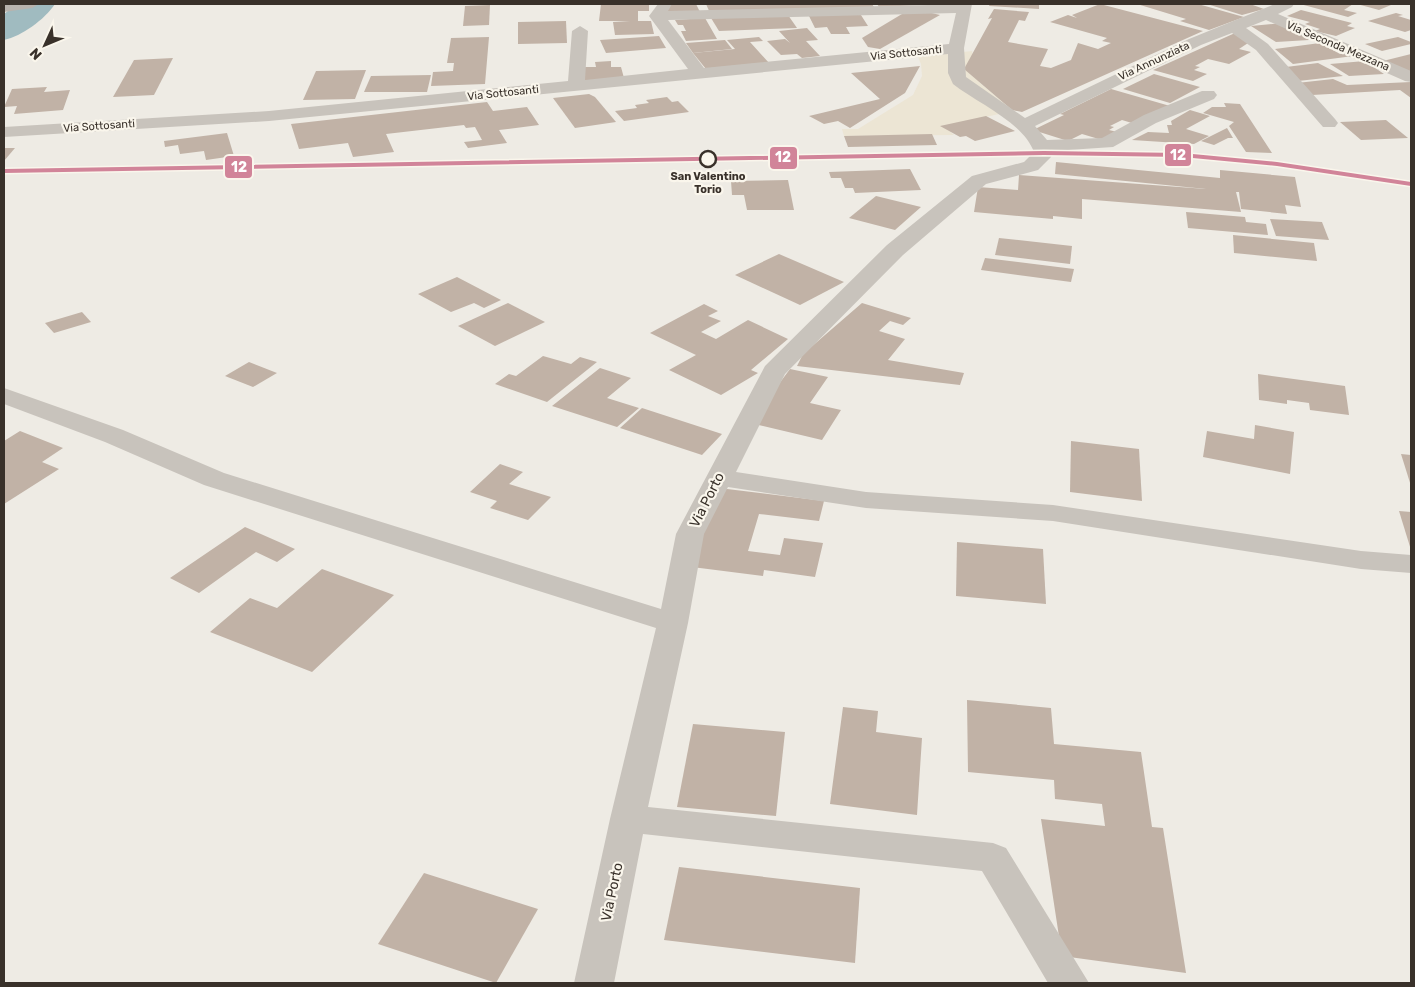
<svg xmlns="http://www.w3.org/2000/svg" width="1415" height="987" viewBox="0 0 1415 987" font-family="Rubik,sans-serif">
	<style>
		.plaza { fill: #ece5d4 }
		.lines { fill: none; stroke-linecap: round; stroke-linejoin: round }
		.river { fill: #a0bbc0; fill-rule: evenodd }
		.building { fill: #c1b2a6 }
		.street { fill: #c8c3bc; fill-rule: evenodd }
		.secondary { fill: #b8b3ad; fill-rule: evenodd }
		.rail-1-casing { stroke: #faf6ec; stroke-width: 3 }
		.rail-1 { fill: #d18499; fill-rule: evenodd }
		.stop-dot { fill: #faf6ec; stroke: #39312a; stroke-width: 2.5 }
		.labels { text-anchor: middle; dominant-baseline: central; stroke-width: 4.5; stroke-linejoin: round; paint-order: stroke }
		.far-street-label { font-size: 11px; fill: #39312a; stroke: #faf6ec }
		.far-stop-label { font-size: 11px; font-weight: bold; fill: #39312a; stroke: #faf6ec }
		.street-label { font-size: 14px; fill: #39312a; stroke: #faf6ec }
		.line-badge { stroke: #faf6ec; stroke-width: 2 }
		.badge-label { font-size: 14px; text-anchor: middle; font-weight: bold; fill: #fff }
	</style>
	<rect width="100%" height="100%" fill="#eeebe4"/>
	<!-- plaza -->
	<path class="plaza" d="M972,51L979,82L1013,111L944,126L954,135L844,136L842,129H858L913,95L922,76L921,64L918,57Z"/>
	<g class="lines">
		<!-- river -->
		<path class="river" d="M17,4H55C44,20 22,36 4,40V14Z"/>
	</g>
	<!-- building -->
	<g class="building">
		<path d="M601,4H649V11H638V21H651L654,34L615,35L613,22L630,21H599Z"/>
		<path d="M670,4H696L700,12L666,14Z"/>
		<path d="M706,4H872L874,7L710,13Z"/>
		<path d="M877,4H922V5L879,7Z"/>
		<path d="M990,4H1039V9L989,6Z"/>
		<path d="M1100,4L1203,31L1022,112L1012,110L964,69L992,18L988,19L994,9L1029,12L1025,21L1019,20L1008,42L1048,49L1040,66L1051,68L1071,60L1078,43L1098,49L1111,43L1102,41L1107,38L1050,22L1068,15L1077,18L1072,15Z"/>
		<path d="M1137,4H1198L1244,17L1209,30L1180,21L1186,19Z"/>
		<path d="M1207,4H1250L1264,9L1242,15Z"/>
		<path d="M1300,4H1353L1344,10L1357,13L1348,17Z"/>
		<path d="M1357,4H1385L1391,5L1379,10Z"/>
		<path d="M490,5L489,25L463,26L465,6Z"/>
		<path d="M919,10L940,15L880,49L868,47L862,38L907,11Z"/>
		<path d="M1301,10L1352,23L1347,26L1355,28L1336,36L1315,31L1320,29L1305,24L1310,22L1287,16Z"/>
		<path d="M859,12L868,26L846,27L850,34H831L827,27L815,28L808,14Z"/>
		<path d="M1396,13L1403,15L1398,16L1411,20V30L1405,32L1368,21Z"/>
		<path d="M788,15L797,28L719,31L711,18Z"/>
		<path d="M705,18L717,39L686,41L681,31H686L683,25H678L675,20Z"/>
		<path d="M566,21L567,43L518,44V22Z"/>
		<path d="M1282,23L1309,40L1276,42L1251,26Z"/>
		<path d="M807,28L818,40L806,41L820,56L802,58L797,54L781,55L767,41L785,39L790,43L779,31Z"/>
		<path d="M1235,33L1248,43L1239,49L1251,52L1229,64L1208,59L1195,66L1200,67L1194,70L1207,74L1193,81L1153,70Z"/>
		<path d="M659,36L666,48L606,53L600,40Z"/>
		<path d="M489,37L485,84L431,86L433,72L453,71L454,63H447L451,38Z"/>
		<path d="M759,37L763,41L750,42L770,64L706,69L693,53L735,49L727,40Z"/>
		<path d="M1398,37L1411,42V44L1382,51L1365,44Z"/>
		<path d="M725,40L732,49L693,53L686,43Z"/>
		<path d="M1320,43L1340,54L1346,53L1353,56L1293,64L1275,49Z"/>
		<path d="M1411,54V74L1379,62Z"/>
		<path d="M173,58L154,95L113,97L134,60Z"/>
		<path d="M611,61V67H621L624,78L581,81L580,67H596L595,62Z"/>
		<path d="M1365,61L1384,74L1349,76L1330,64Z"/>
		<path d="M1318,63L1343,76L1298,81L1286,67Z"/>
		<path d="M920,66L905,93L850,128L838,121L824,124L809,116L880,99L851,73Z"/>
		<path d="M366,70L355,99L303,100L316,71Z"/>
		<path d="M1154,74L1200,87L1170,103L1123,89Z"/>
		<path d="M431,75L427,92H364L371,76Z"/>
		<path d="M1333,79L1347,85L1411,82V98L1400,90L1312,95L1297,83Z"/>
		<path d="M47,87L44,92L70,90L63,110L14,114L17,106L4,107L12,89Z"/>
		<path d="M1111,89L1170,106L1135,124L1122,120L1110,126L1114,127L1109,130L1117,132L1102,140L1082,134L1068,141L1033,130L1064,115L1060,114Z"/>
		<path d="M589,94L595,97L616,122L575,128L553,98Z"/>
		<path d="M667,97L672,102L678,101L689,112L624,121L615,111L637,108L635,105L649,103L646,100Z"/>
		<path d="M487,102L493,111L527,107L539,125L499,130L507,143L468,148L464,142L482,140L475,127L466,128L464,125L386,134L394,152L353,157L348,143L299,149L291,124Z"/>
		<path d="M1224,103L1240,104L1272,153L1246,152L1229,126L1234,122L1203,113L1212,107H1226Z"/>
		<path d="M1190,110L1210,116L1186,129L1209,136L1194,144L1132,140L1148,132L1169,133L1167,125H1172L1171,121Z"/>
		<path d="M986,116L1015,131L975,141L966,136L960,137L940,126Z"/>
		<path d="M1386,120L1408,138L1361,140L1340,122Z"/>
		<path d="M1227,128L1233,138H1228L1214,145L1201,141Z"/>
		<path d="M227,133L234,156L206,160L204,151L180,154L178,145L165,147L164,141Z"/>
		<path d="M932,134L937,145L848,147L844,136Z"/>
		<path d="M4,148H15L4,161Z"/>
		<path d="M1056,162L1220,178V170L1295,177L1301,207L1285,205L1287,214L1241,209L1239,192H1236L1241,212L1082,199V219L1053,216V219L974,212L978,187L1018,190L1019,175L1206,189L1055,174Z"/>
		<path d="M910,169L921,190L855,193L853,188H845L841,178H831L829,172Z"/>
		<path d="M788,180L794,210H747L744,195H732L731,181Z"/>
		<path d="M876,196L921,207L895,230L849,218Z"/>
		<path d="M1186,212L1245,217L1246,222L1266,224L1268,235L1188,228Z"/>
		<path d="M1270,219L1322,222L1329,240L1276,236Z"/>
		<path d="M1233,235L1314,243L1317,261L1234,253Z"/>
		<path d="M999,238L1072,246L1070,264L995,255Z"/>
		<path d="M779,254L844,282L800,305L735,275Z"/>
		<path d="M985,258L1074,269L1071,282L981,270Z"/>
		<path d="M457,277L501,300L484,308L474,303L451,312L418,294Z"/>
		<path d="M508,303L545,322L495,346L458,326Z"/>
		<path d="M862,303L911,318L903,325L890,321L879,331L905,339L888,360L964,373L960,385L797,366L803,354Z"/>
		<path d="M704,304L718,311L708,316L721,321L701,332L716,339L748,320L788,339L751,370L758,373L721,395L669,370L696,355L650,333Z"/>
		<path d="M82,312L91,322L54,333L45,323Z"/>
		<path d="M543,356L571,364L580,357L597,362L547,402L495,384L509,374L516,376Z"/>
		<path d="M249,362L277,373L253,387L225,376Z"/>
		<path d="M600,368L631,378L607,398L639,408L617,427L552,406Z"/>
		<path d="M790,369L828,377L810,403L841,410L822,440L750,423Z"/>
		<path d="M1258,374L1345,386L1349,415L1310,410L1309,403L1287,400V404L1259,400Z"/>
		<path d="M642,408L722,434L702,455L620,428Z"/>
		<path d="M1255,425L1294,432L1290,474L1203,457L1207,431L1254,439Z"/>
		<path d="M20,431L63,448L42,462L59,469L4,504V441Z"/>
		<path d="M1071,441L1139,449L1142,501L1070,492Z"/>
		<path d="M1401,454L1411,455V486Z"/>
		<path d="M500,464L523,472L509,484L551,497L528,520L490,508L497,501L470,492Z"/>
		<path d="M719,488L824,501L819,521L759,514L748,551L780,555L784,538L823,543L815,577L764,570L763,576L692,567Z"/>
		<path d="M1399,511L1411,512V550Z"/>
		<path d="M245,527L295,549L277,562L256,552L199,593L170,578Z"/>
		<path d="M957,542L1043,549L1046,604L956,596Z"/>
		<path d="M322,569L394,595L312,672L210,632L250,598L277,608Z"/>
		<path d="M967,700L1051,708L1054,744L1141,752L1152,827L1163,828L1186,973L1062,956L1041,819L1105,826L1102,804L1055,799L1054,780L968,772Z"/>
		<path d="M843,707L878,711L876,732L922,738L917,815L830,804Z"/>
		<path d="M693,724L785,732L776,816L677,807Z"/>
		<path d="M679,867L860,888L855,963L664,940Z"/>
		<path d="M424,873L538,909L496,983L378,944Z"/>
	</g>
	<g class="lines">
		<!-- street -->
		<path class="street" d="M658,4H672L668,11L972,4L964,48L966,77L1025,118L1189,39L1275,4H1294L1292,7L1278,14L1411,71V82L1405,81L1266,20L1246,28L1268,44L1335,119L1338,123L1335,127H1323L1256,50L1232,33L1201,45L1035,126L1047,140L1102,138L1144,115L1202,91H1214L1217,95L1214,99L1156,123L1113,147L1053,151L1051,157L1038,170L986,184L903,255L785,374L736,472L866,492L1053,505L1361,551L1411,555V573L1361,569L1053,521L866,508L728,487L704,534L688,623L648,807L993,843L1006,848L1089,983H1048L982,871L643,834L614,983H574L610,819L656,628L204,485L105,442L4,404V388L123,430L224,473L661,609L676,534L765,366L887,245L972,176L1024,162L1034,152C1023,122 977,103 953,84L948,73V54L269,121L4,137V127L269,111L568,81L572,31L580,26L588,31L585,80L688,69L649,16ZM956,13L949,44L704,68L668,20Z"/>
		<!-- secondary -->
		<path class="secondary" d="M4,4H39L32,8L4,12Z"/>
		<!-- rail-1 casing -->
		<g class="rail-1-casing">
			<path id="rail-1" d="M1044,151L1182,153L1277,162L1411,182V186L1277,166L1182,157L1044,155L4,173V169Z"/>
		</g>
		<!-- rail-1 -->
		<use href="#rail-1" class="rail-1"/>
	</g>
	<!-- markers -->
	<circle class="stop-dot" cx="708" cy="159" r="8"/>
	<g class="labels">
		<!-- far-street labels -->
		<g class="far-street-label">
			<text transform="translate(1338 46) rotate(23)">Via Seconda Mezzana</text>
			<text transform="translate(906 53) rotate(-6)">Via Sottosanti</text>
			<text transform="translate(1154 61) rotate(-25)">Via Annunziata</text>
			<text transform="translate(503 93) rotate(-6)">Via Sottosanti</text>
			<text transform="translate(99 126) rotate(-4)">Via Sottosanti</text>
		</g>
		<!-- far-stop labels -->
		<g class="far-stop-label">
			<text x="708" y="176">San Valentino<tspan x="708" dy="13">Torio</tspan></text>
		</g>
		<!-- street labels -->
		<g class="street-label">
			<text transform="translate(707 500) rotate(-63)">Via Porto</text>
			<text transform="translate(612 892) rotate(-78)">Via Porto</text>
		</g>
	</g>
	<g class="line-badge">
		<rect x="1164" y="143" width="28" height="24" rx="5" fill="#d18499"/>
		<rect x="769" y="146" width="29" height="24" rx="5" fill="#d18499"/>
		<rect x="224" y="155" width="29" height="24" rx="5" fill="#d18499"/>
	</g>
	<g class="badge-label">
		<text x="1178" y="160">12</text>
		<text x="783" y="162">12</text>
		<text x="239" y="172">12</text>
	</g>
	<!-- border -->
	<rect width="1415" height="987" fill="none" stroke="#39312a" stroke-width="10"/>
	<!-- north arrow -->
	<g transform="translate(45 45) rotate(226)" stroke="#faf6ec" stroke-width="4" paint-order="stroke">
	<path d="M0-4L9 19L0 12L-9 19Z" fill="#39312a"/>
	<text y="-8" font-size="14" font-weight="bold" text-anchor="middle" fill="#39312a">N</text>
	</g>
</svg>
